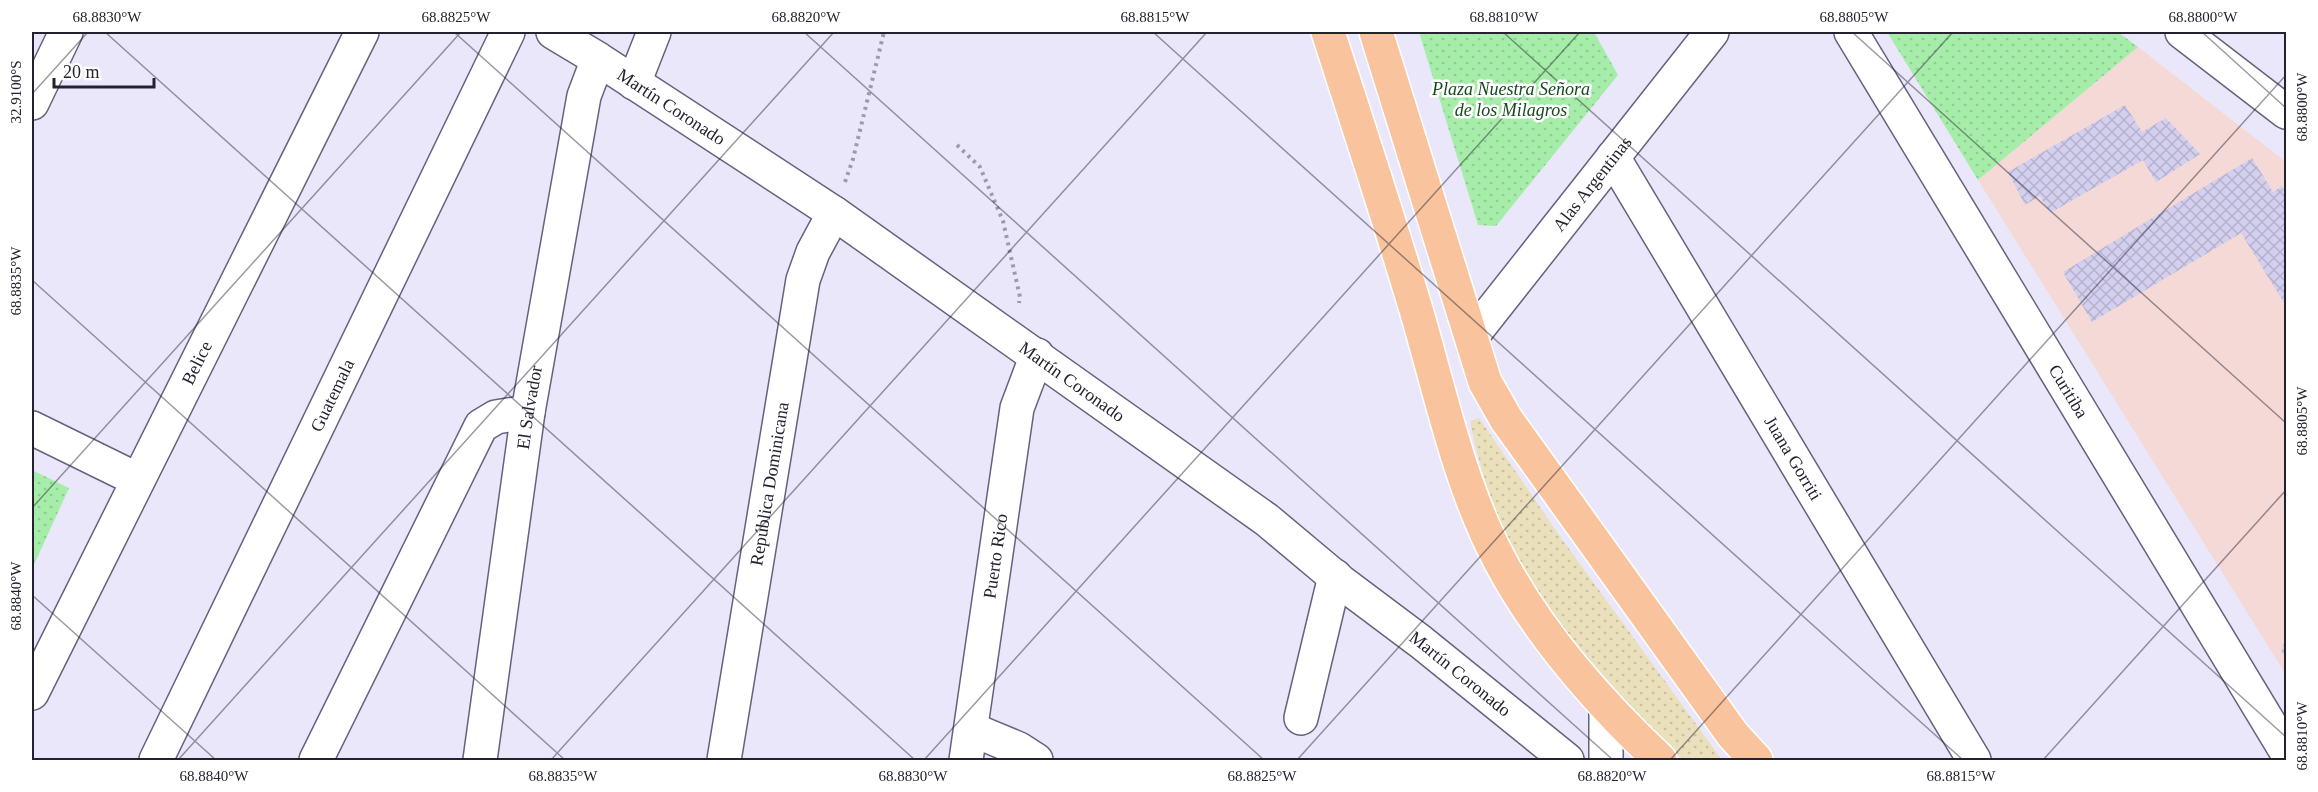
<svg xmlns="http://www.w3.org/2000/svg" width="2318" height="792" viewBox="0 0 2318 792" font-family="'Times New Roman',serif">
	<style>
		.education { fill: #f4d9d6 }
		.grass { fill: url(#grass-dots) }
		.sand { fill: url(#sand-dots) }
		.building { fill: url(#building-cross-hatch) }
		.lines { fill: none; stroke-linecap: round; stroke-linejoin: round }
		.minor-casing { stroke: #66627e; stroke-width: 36 }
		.major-casing { stroke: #fff; stroke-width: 36 }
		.path { stroke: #9d9aab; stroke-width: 4; stroke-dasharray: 3 4.5; stroke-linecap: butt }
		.minor { stroke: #fff; stroke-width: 33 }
		.major { stroke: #f9c49d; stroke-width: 33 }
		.ticks { fill: none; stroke: #24222e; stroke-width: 1.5; stroke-opacity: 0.45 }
		.labels { text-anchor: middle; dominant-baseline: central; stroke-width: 5; stroke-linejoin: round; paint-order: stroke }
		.park-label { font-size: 18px; font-style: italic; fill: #144b1c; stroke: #fff }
		.street-label { font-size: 18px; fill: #24222e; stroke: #fff }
		.neatline { fill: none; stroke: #24222e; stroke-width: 2 }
		.ticks-label { font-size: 15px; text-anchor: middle; fill: #24222e }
	</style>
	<defs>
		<pattern id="grass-dots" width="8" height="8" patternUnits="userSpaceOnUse" patternTransform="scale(1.5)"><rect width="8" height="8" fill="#a6edaa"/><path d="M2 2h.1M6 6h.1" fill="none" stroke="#8fcb93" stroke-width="1.8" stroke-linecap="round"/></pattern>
		<pattern id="sand-dots" width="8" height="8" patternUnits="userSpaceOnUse" patternTransform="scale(1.5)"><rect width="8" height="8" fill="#eae0bb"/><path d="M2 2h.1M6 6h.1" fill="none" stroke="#c9c0a1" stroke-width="1.8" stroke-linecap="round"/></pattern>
		<pattern id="building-cross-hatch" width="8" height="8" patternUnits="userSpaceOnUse" patternTransform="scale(1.5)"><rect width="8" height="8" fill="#d3cfef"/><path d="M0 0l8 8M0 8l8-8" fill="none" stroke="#b5b1cd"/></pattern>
	</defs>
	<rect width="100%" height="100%" fill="#eae7fb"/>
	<!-- education -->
	<path class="education" d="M2138,47L2286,162V675L1978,180Z"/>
	<!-- grass -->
	<g class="grass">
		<path d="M1419,32H1594L1618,75L1496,226L1478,225Z"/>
		<path d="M1887,32H2118L2138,47L1978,180Z"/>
		<path d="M32,470L69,488L32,569Z"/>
	</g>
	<!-- sand -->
	<path class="sand" d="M1479,418L1559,535L1722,760H1683C1650,728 1620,694 1590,660C1568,635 1544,609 1528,580C1500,530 1481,477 1470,421Z"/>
	<!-- building -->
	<g class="building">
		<path d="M2125,105L2142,132L2166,118L2200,154L2156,182L2143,160L2050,213L2040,196L2025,205L2008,172Z"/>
		<path d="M2252,158L2273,192L2282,186L2286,194V306L2241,233L2092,322L2063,272Z"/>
		<path d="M2286,635V655L2281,653Z"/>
	</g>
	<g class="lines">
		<!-- minor casing -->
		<g class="minor-casing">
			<g id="minor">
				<path id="s1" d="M553,32L598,59L834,213L1267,520L1341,582L1421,642L1567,760"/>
				<path id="s2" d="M1851,32L2286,751"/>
				<path d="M2182,32L2286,112"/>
				<path d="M634,83L654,32"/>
				<path d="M32,103L66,32"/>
				<path id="s3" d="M1613,157L1974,760"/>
				<path id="s4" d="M1472,336L1712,32"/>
				<path d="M32,428L138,480"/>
				<path id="s5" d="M32,693L362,32"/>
				<path d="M1301,718L1335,576"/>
				<path d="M971,729L1019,749L1036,760"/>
				<path id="s6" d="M156,760L508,32"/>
				<path d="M316,760L481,426L496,417L528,412"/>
				<path id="s7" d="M480,760L528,412L584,96L598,59"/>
				<path id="s8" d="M724,760L803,280L813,252L834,213"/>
				<path id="s9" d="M966,760L1017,408L1037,355"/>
				<path d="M1606,760V706"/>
			</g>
		</g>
		<!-- major casing -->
		<g class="major-casing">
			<g id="major">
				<path d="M1328,32C1358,125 1389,219 1417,313C1441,395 1459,483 1499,559C1539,635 1598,702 1660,760"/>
				<path d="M1376,32L1485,382L1506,419L1733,735L1756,760"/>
			</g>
		</g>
		<!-- path -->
		<g class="path">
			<path d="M957,145L980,167L1003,221L1020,297L1019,303"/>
			<path d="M845,182L853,159L884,32"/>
		</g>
		<!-- minor -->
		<use href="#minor" class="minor"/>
		<!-- major -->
		<use href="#major" class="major"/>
	</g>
	<!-- ticks -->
	<path class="ticks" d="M105,32L915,760M454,32L1264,760M804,32L1613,760M1153,32L1963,760M1503,32L2286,737M1852,32L2286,423M2202,32L2286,108M32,94L88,32M32,280L565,760M32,508L461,32M32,595L216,760M178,760L834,32M551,760L1207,32M924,760L1580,32M1297,760L1953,32M1670,760L2286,75M2043,760L2286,490"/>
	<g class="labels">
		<!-- park labels -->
		<g class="park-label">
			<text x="1511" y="89">Plaza Nuestra Señora<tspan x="1511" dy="21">de los Milagros</tspan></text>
		</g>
		<!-- street labels -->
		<g class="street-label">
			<text stroke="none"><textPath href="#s1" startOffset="140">Martín Coronado</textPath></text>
			<text stroke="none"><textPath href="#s4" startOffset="194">Alas Argentinas</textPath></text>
			<text stroke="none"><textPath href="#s5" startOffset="369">Belice</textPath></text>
			<text stroke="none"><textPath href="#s1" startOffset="626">Martín Coronado</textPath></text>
			<text stroke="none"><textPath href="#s2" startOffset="420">Curitiba</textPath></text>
			<text stroke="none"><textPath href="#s6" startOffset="405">Guatemala</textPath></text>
			<text stroke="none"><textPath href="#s7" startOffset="356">El Salvador</textPath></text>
			<text stroke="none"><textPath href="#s3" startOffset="351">Juana Gorriti</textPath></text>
			<text stroke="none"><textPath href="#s8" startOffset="280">República Dominicana</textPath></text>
			<text stroke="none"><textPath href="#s9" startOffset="206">Puerto Rico</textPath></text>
			<text stroke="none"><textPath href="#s1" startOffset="1112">Martín Coronado</textPath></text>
		</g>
	</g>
	<!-- border -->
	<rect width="2318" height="792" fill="none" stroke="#ffffff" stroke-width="66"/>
	<!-- scale -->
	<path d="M54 78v9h100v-9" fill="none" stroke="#24222e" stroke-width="3"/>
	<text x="63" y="78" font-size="18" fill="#24222e" stroke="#ffffff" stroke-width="4.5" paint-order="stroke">20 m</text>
	<rect x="33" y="33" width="2252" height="726" class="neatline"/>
	<g class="ticks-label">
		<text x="107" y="22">68.8830°W</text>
		<text x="456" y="22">68.8825°W</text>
		<text x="806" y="22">68.8820°W</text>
		<text x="1155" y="22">68.8815°W</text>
		<text x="1504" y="22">68.8810°W</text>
		<text x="1854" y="22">68.8805°W</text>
		<text x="2203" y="22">68.8800°W</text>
		<text transform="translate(16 92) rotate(-90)" y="5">32.9100°S</text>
		<text transform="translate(2302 107) rotate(-90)" y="5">68.8800°W</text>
		<text transform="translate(16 281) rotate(-90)" y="5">68.8835°W</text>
		<text transform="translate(2302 421) rotate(-90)" y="5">68.8805°W</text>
		<text transform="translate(16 596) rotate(-90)" y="5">68.8840°W</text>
		<text transform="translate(2302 736) rotate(-90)" y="5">68.8810°W</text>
		<text x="214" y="781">68.8840°W</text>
		<text x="563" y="781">68.8835°W</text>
		<text x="913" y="781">68.8830°W</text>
		<text x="1262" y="781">68.8825°W</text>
		<text x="1612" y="781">68.8820°W</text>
		<text x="1961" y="781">68.8815°W</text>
	</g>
</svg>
